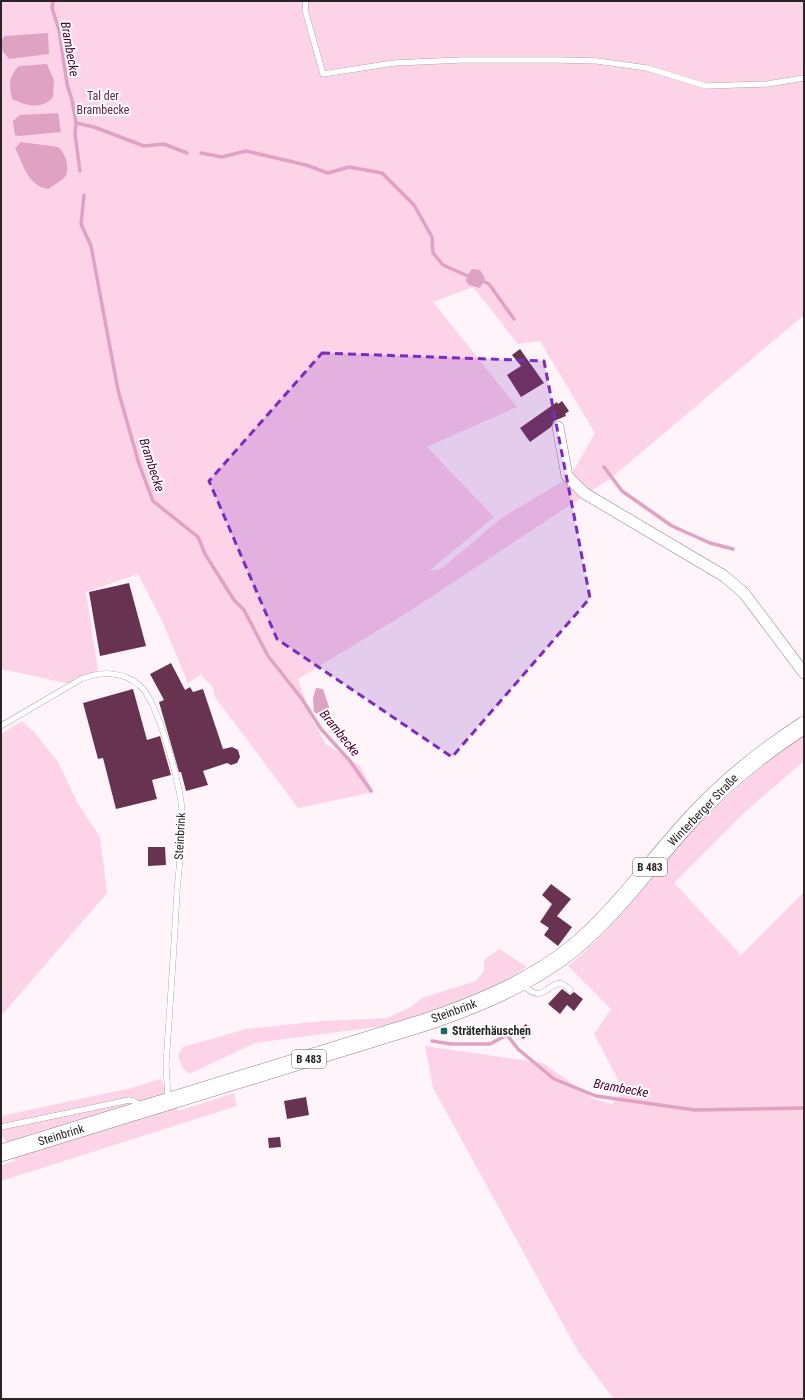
<svg xmlns="http://www.w3.org/2000/svg" width="805" height="1400" viewBox="0 0 805 1400" font-family="'Roboto Condensed',sans-serif">
	<style>
		.green { fill: #fdd3e8; fill-rule: evenodd }
		.water { fill: #e0a2c2 }
		.lines { fill: none; stroke-linecap: round; stroke-linejoin: round }
		.stream { stroke: #e0a2c2; stroke-width: 3.5 }
		.building { fill: #683351 }
		.service-casing { stroke: #8f8088; stroke-width: 6 }
		.minor-casing { stroke: #8f8088; stroke-width: 12 }
		.primary-casing { stroke: #8f8088; stroke-width: 18 }
		.service { stroke: #fff; stroke-width: 5.5 }
		.minor { stroke: #fff; stroke-width: 11 }
		.primary { stroke: #fff; stroke-width: 17 }
		.marked { fill: #7b2cbf; fill-opacity: 0.2; stroke: #7b2cbf; stroke-width: 3; stroke-dasharray: 8 5; stroke-linejoin: round }
		.poi-dot { fill: #1a6769; stroke: #fff; stroke-width: 1.5 }
		.labels { text-anchor: middle; dominant-baseline: central; stroke-width: 4; stroke-linejoin: round; paint-order: stroke }
		.shield { fill: #fff; stroke: #6a6668; stroke-width: 1 }
		.shield-label { font-size: 11px; font-weight: bold; fill: #2a2427 }
		.park-label { font-size: 12px; fill: #6a224d; stroke: #fff }
		.street-label { font-size: 12px; fill: #2a2427; stroke: #fff }
		.poi-label { font-size: 12px; font-weight: bold; fill: #2a2427; stroke: #fff; text-anchor: start }
		.water-label { font-size: 13px; font-style: italic; fill: #4d0334; stroke: #fff }
	</style>
	<rect width="100%" height="100%" fill="#fef4f9"/>
	<!-- green -->
	<g class="green">
		<path d="M1,1H804V315L611,478L413,609L298,679L311,717L326,744L360,766L374,792L298,808L215,697L213,688L201,675L188,683L162,621L138,574L86,592L98,670L75,685L1,669ZM473,287L518,344L540,341L595,433L570,477L503,517L441,569L429,571L494,517L427,447L517,407L433,302Z"/>
		<path d="M22,721L34,732L58,762L78,804L100,837L107,893L1,1016V734Z"/>
		<path d="M804,733V761L745,812L674,883L741,955L804,892V1399H614L579,1353L433,1088L425,1046L543,1063L594,1099L612,1104L624,1091L594,1034L611,1009L568,966C619,926 653,871 698,825C730,791 767,762 804,733Z"/>
		<path d="M499,949L527,967L487,990L433,1013L391,1025L255,1043L189,1074L183,1068L178,1056L183,1047L246,1029L323,1021L387,1018L411,1007L422,998L476,981L484,971V960Z"/>
		<path d="M161,1079L178,1111L234,1093L237,1106L1,1181V1165L15,1161L8,1143L1,1135V1116L131,1088Z"/>
	</g>
	<!-- water -->
	<g class="water">
		<path d="M48,33L49,54L9,59L1,49V40L5,36Z"/>
		<path d="M47,64L54,80L53,97C42,110 27,106 12,99C9,85 8,77 19,66Z"/>
		<path d="M58,113L61,132L20,136L15,135L13,121L20,115Z"/>
		<path d="M21,142L58,147C65,152 71,169 65,177C61,181 53,185 49,189C27,186 24,165 15,148Z"/>
		<path d="M472,269L480,270L485,278L480,288L469,285L466,281L467,276Z"/>
		<path d="M316,688L323,689L329,707L324,717L314,712L313,698Z"/>
	</g>
	<g class="lines">
		<!-- stream -->
		<g class="stream">
			<path d="M53,1L52,8L59,30L67,84L72,100L76,123L75,134L80,171"/>
			<path d="M76,123L94,127L144,146L164,144L187,153"/>
			<path d="M201,153L222,157L246,151L306,165L328,173L349,167L382,173L414,205L432,237L433,253L443,265L470,277"/>
			<path d="M84,195L81,224L91,246L118,390L139,464L153,501L198,537L205,554L234,600L244,610L268,656L302,699L321,729L350,761L371,791"/>
			<path d="M480,280L489,284L514,319"/>
			<path d="M604,467L622,491L672,526L710,543L733,549"/>
			<path d="M432,1041L451,1044H490L507,1035L518,1049L554,1079L596,1096L695,1110L804,1108"/>
		</g>
	</g>
	<!-- building -->
	<g class="building">
		<path d="M520,349L544,383L521,397L507,375L521,366L512,355Z"/>
		<path d="M562,401L569,411L565,414L566,416L554,421L551,427L530,442L520,428L557,402L558,404Z"/>
		<path d="M129,583L146,646L100,656L89,592Z"/>
		<path d="M171,663L185,690L190,687L193,692L203,689L223,749L232,747L238,750L240,757L237,763L231,765L227,763L203,771L208,785L186,791L181,772H179L159,702L164,700L150,674Z"/>
		<path d="M133,689L147,740L160,736L171,775L152,780L157,799L116,809L103,758L98,759L83,703Z"/>
		<path d="M148,847H165L166,865L148,866Z"/>
		<path d="M551,884L571,899L557,916L572,927L558,946L544,935L549,928L540,922L552,904L542,895Z"/>
		<path d="M562,989L570,995L574,992L583,999L574,1011L567,1005L560,1014L548,1004Z"/>
		<path d="M526,1024L532,1032L523,1039L517,1031Z"/>
		<path d="M306,1097L309,1115L287,1119L284,1101Z"/>
		<path d="M280,1137L281,1147L269,1148L268,1138Z"/>
	</g>
	<g class="lines">
		<!-- service casing -->
		<g class="service-casing">
			<g id="service">
				<path d="M306,1L305,10L323,74L394,63L461,60H560L597,61L647,68L706,86L767,84L804,78"/>
				<path d="M1,726L81,679C100,671 124,671 140,686C158,701 181,787 182,811C183,837 179,866 177,892C174,950 170,1007 166,1064L168,1099"/>
				<path d="M522,983C543,1008 548,980 562,984C565,985 568,988 570,990"/>
				<path d="M1,1127L129,1100L134,1101L141,1106"/>
			</g>
		</g>
		<!-- minor casing -->
		<g class="minor-casing">
			<path id="minor" d="M558,427L567,476L584,493L724,576L744,593L804,673"/>
		</g>
		<!-- primary casing -->
		<g class="primary-casing">
			<path id="primary" d="M1,1153L423,1023C476,1005 528,984 572,949C618,911 652,861 693,817C726,781 763,752 804,725"/>
		</g>
		<!-- service -->
		<use href="#service" class="service"/>
		<!-- minor -->
		<use href="#minor" class="minor"/>
		<!-- primary -->
		<use href="#primary" class="primary"/>
	</g>
	<!-- marked area -->
	<path class="marked" d="M322,353L544,361L590,598L452,757L277,639L209,481Z"/>
	<!-- markers -->
	<rect class="poi-dot" x="440" y="1027" width="8" height="8" rx="2"/>
	<g class="labels">
		<!-- shield labels -->
		<g class="shield">
			<rect x="633" y="858" width="34" height="18" rx="3"/>
			<rect x="292" y="1050" width="34" height="18" rx="3"/>
		</g>
		<g class="shield-label">
			<text x="650" y="867">B 483</text>
			<text x="309" y="1059">B 483</text>
		</g>
		<!-- park labels -->
		<g class="park-label">
			<text x="103" y="96">Tal der<tspan x="103" dy="14">Brambecke</tspan></text>
		</g>
		<!-- street labels -->
		<g class="street-label">
			<text transform="translate(703 810) rotate(-46)">Winterberger Straße</text>
			<text transform="translate(180 836) rotate(-87)">Steinbrink</text>
			<text transform="translate(454 1011) rotate(-20)">Steinbrink</text>
			<text transform="translate(61 1135) rotate(-17)">Steinbrink</text>
		</g>
		<!-- poi labels -->
		<g class="poi-label">
			<text x="452" y="1031">Sträterhäuschen</text>
		</g>
		<!-- water labels -->
		<g class="water-label">
			<text transform="translate(70 49) rotate(80)">Brambecke</text>
			<text transform="translate(152 465) rotate(72)">Brambecke</text>
			<text transform="translate(340 733) rotate(51)">Brambecke</text>
			<text transform="translate(621 1088) rotate(10)">Brambecke</text>
		</g>
	</g>
	<!-- border -->
	<rect width="805" height="1400" fill="none" stroke="#2a2427" stroke-width="4"/>
</svg>
